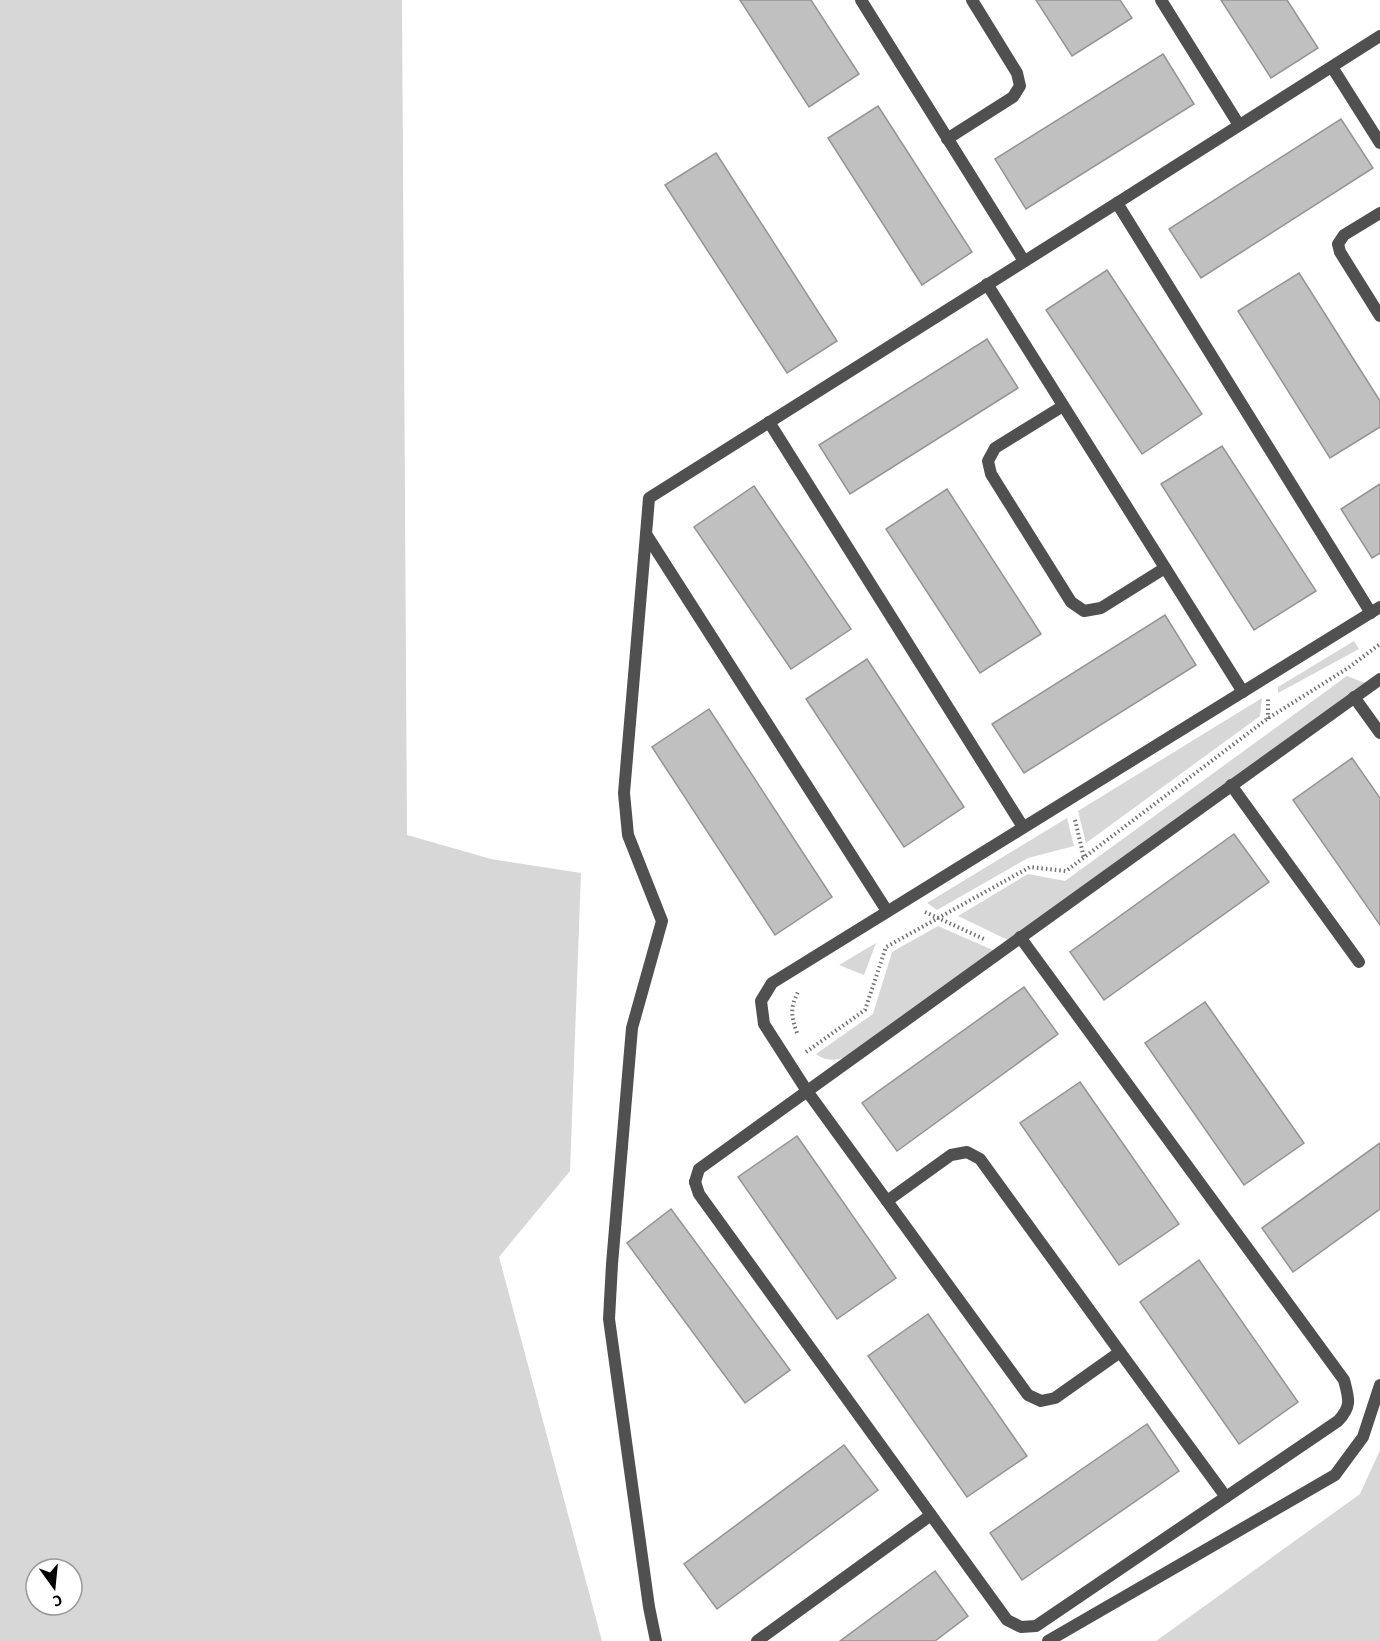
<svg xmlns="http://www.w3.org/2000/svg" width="1380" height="1641" viewBox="0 0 1380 1641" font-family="'Alegreya Sans',sans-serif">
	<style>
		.green { fill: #d7d7d7; fill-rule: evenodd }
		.building { fill: #c0c0c0; stroke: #949494; stroke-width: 1.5 }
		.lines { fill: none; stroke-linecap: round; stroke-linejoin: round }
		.path { stroke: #727272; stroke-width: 4; stroke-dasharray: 1.5 3; stroke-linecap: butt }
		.service { stroke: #505050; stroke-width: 12 }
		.minor { stroke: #505050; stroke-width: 12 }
	</style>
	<rect width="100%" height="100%" fill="#fff"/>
	<!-- green -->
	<g class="green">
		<path d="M0,0H402L407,835L491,859L581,873L570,1171L499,1257L602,1641H0ZM36,1569H72V1605H36Z"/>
		<path d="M1354,641L1359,649L1278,693V687Z"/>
		<path d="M1347,676L1365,683L1010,941L958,916L1028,874L1065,881Z"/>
		<path d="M1262,698L1260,716L1086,843L1078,811Z"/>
		<path d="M1067,818L1074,846L1028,858L937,910L927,903Z"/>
		<path d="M938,926L995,951L849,1057C836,1060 827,1062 816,1054L873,1014L892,952Z"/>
		<path d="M876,943L864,975L839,965Z"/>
		<path d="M1380,1450V1641H1156L1360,1494Z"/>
	</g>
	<!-- building -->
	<g class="building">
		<path d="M740,0H811L859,74L809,107Z"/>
		<path d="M1036,0H1120L1132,18L1072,56Z"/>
		<path d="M1221,0H1287L1318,48L1271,78Z"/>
		<path d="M1163,54L1194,104L1026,209L995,159Z"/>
		<path d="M878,106L972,252L922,285L828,138Z"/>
		<path d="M1341,119L1373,168L1201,278L1169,229Z"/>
		<path d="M716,153L837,341L787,373L665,185Z"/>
		<path d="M1107,270L1202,414L1142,454L1046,310Z"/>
		<path d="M1299,273L1380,401V427L1330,458L1238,311Z"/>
		<path d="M987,339L1018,388L850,494L819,445Z"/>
		<path d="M1222,446L1316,591L1254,630L1161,484Z"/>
		<path d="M1380,484V553L1372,558L1341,509Z"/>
		<path d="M754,486L851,629L791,669L694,527Z"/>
		<path d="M947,489L1041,634L980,673L886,529Z"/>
		<path d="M1165,615L1196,665L1024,773L992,724Z"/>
		<path d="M867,659L964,807L904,847L806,699Z"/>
		<path d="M709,709L832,897L775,935L652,747Z"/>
		<path d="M1352,758L1380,798V925L1293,800Z"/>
		<path d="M1234,834L1269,882L1104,1000L1070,952Z"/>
		<path d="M1024,987L1058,1034L897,1151L862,1103Z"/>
		<path d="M1205,1002L1304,1143L1244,1185L1145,1043Z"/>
		<path d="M1080,1082L1179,1224L1119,1265L1020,1123Z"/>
		<path d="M797,1136L896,1278L837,1319L738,1177Z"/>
		<path d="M1380,1143V1209L1293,1272L1262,1228Z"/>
		<path d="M671,1209L790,1370L745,1403L627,1243Z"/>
		<path d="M1199,1260L1298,1402L1239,1444L1140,1302Z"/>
		<path d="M928,1314L1027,1456L967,1497L868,1356Z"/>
		<path d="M1147,1424L1179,1471L1022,1580L990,1533Z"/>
		<path d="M844,1445L878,1490L717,1609L684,1564Z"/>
		<path d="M935,1571L968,1616L935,1641H840Z"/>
	</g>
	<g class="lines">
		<!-- path -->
		<g class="path">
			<path d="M1268,719V699"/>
			<path d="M1075,820L1084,858"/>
			<path d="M925,912L984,939"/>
			<path d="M797,1033C791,1016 790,1008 798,992"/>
			<path d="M806,1052L865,1010L886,947L1030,867L1066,871L1267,719L1348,668L1380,644"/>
		</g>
		<!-- service -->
		<g class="service">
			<path d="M861,0L1024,261"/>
			<path d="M1161,0L1239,125"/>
			<path d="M1332,67L1380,143"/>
			<path d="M947,139L1013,97L1020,86L1017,73L972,0"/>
			<path d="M1380,213L1344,235L1338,244L1340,252L1380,316"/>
			<path d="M987,284L1243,692"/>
			<path d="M1063,406L995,448L988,461L991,474L1071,602L1084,611L1101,608L1165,568"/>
			<path d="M769,422L1023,827"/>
			<path d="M646,534L624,793L628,835L662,921L632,1028L612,1264L609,1319L649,1607L656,1641"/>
			<path d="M1371,613L1117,203L1380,36"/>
			<path d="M1354,697L1380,733"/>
			<path d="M1231,785L1359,962"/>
			<path d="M887,911L646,534L649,498L1117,203"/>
			<path d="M807,1091L1028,1395L1041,1401L1055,1398L1120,1352L1226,1497"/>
			<path d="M695,1182L699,1194L931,1515L757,1641"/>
			<path d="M887,1201L951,1155L967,1152L980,1159L1120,1352"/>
			<path d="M931,1515L1007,1620L1021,1627L1036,1626L1338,1421C1352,1406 1349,1399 1344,1380L1020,937"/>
			<path d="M1048,1641L1335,1475L1363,1437L1380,1385"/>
		</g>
		<!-- minor -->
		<g class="minor">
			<path d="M807,1091L764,1024L761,1001L772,983L1380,607"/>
			<path d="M695,1182L699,1169L1380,679"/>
		</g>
	</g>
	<!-- north arrow -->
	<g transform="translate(54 1587) rotate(165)"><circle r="28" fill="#ffffff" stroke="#999999" stroke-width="1.5"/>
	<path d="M0-4.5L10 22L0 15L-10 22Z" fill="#000000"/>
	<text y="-9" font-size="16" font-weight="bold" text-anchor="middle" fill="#000000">С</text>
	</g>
</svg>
